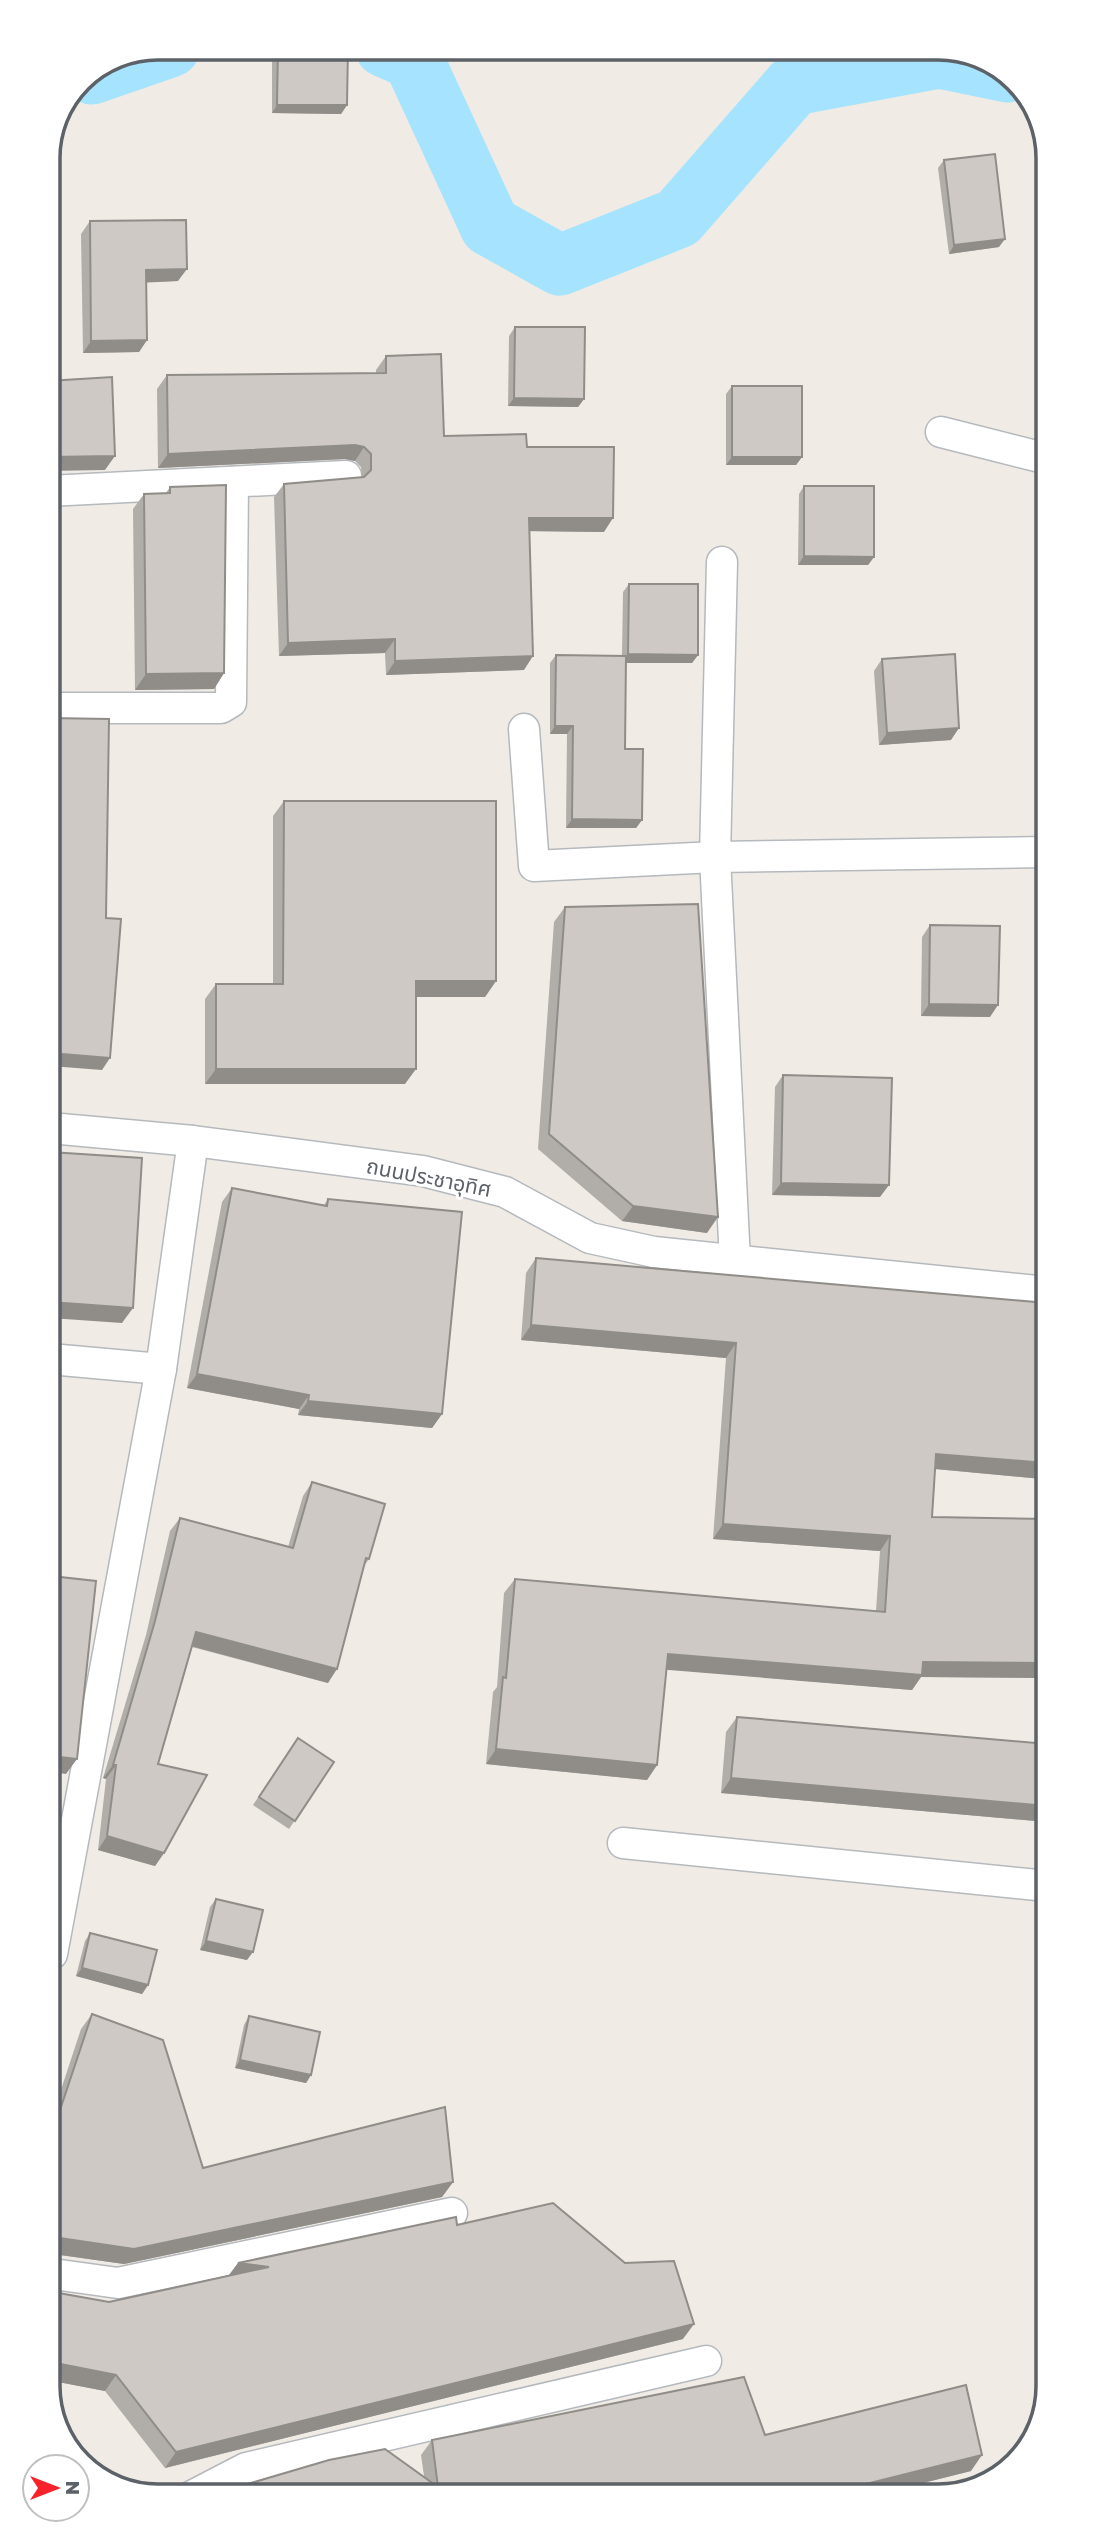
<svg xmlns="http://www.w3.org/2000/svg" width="1096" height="2544" viewBox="0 0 1096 2544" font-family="'Golos Text','Noto Sans Thai',sans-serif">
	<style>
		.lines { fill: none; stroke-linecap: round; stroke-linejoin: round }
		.river { stroke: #a6e3ff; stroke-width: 61 }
		.minor-casing { stroke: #b5b9bd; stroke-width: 33 }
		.minor { stroke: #fff; stroke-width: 30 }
		.wall { fill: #b1ada9; fill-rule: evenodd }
		.shaded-wall { fill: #908d89 }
		.building { fill: #cec9c4; stroke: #908d89; stroke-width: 2 }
		.labels { text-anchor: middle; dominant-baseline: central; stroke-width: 6; stroke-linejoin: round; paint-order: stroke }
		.street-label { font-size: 21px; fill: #5c6267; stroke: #fff }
		.rim { fill: none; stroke: #5c6267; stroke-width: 3.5 }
	</style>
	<rect width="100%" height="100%" fill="#f0ece5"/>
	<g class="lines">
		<!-- river -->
		<g class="river">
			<path d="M385,47L413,59L490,226L560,265L678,218L794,85L939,58L1007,72"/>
			<path d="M92,74L170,47"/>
		</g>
		<!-- minor casing -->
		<g class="minor-casing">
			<g id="minor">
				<path d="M941,432L1044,458"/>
				<path d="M48,491L346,476"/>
				<path d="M722,562L715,857L735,1261"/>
				<path d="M49,708H221L231,702L233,482"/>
				<path d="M524,729L534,866L715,857L1045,852"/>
				<path d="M50,1128L193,1141L423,1171L505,1192L590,1238L654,1252L1046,1292"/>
				<path d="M50,1359L161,1369"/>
				<path d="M623,1843L1047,1886"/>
				<path d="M52,1954L161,1369L193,1141"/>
				<path d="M53,2274L118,2283L452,2213"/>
				<path d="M192,2496L246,2468L706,2361"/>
			</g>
		</g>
		<!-- minor -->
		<use href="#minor" class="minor"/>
	</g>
	<!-- wall -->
	<g class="wall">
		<path d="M272,47H348L347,105L341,114L272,113Z"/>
		<path d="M1043,157V179L1041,160Z"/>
		<path d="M944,160L999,247L949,254L938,168Z"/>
		<path d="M90,221L178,281L146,282L147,340L139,352L83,353L81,234Z"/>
		<path d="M515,327L584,399L578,407L508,406L509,336Z"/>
		<path d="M386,356L444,436L527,447L604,532L529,531L524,670L386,675L385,653L279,656L274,497L284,484L362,478L361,467L355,461L345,459L158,468L157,389L167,375L376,373V370Z"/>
		<path d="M732,386L802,457L796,465H726V394Z"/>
		<path d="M804,486L874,557L868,565H798L799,494Z"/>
		<path d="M170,487L224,673L214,689L135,690L133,509L144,494L166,493Z"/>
		<path d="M629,584L698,655L692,663H626L625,749L642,820L636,828H566L567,734H550V663L556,655L622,656L623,592Z"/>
		<path d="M882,659L951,740L879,745L874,671Z"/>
		<path d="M284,801L496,981L485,997H416L405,1084H205V999L216,984H273V816Z"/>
		<path d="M565,907L707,1233L622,1221L538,1149L554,922Z"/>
		<path d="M930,925L990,1017L921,1016L922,937Z"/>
		<path d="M783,1075L880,1197L772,1195L775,1087Z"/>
		<path d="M232,1188L324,1205L328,1199L442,1414L432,1428L298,1415L299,1409L187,1388L222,1202Z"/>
		<path d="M536,1258L1046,1303L1047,1822L721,1793L726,1732L737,1717L1037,1743L1038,1678L921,1677L912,1690L666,1669L657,1765L647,1780L486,1764L493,1692L497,1687L504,1593L515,1579L876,1611L880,1551L713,1539L726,1358L521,1340L526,1273ZM935,1469L1042,1479L1041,1519L932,1517Z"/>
		<path d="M312,1482L369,1559L364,1566L328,1683L192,1647L158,1764L164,1853L155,1866L98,1850L106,1779L103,1778L146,1635L170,1531L180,1518L288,1547L303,1496Z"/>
		<path d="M298,1738L334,1762L289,1829L253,1805Z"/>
		<path d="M216,1899L247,1960L200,1950L210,1907Z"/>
		<path d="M90,1933L148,1985L142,1994L76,1976L85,1941Z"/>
		<path d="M92,2014L203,2168L453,2182L442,2197L124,2264L53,2254L52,2117L81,2029Z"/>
		<path d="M249,2016L311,2075L306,2083L235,2068L244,2025Z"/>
		<path d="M457,2225L683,2339L165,2468L105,2391L53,2381V2292L109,2302L229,2275L238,2263Z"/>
		<path d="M765,2435L971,2471L887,2492L228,2496L234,2488L424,2476L421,2455L432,2440Z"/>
	</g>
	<!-- shaded-wall -->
	<g class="shaded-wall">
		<path d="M277,105H347L341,114L272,113Z"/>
		<path d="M48,184H55L48,195Z"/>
		<path d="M1005,239L999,247L949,254L954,245Z"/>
		<path d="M187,269L178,281L138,283L146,270Z"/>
		<path d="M147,340L139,352L83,353L91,341Z"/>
		<path d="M514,398L584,399L578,407L508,406Z"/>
		<path d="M355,445L364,447L355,461L345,459L158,468L168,454Z"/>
		<path d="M115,456L105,470L48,471V457Z"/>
		<path d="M732,457H802L796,465H726Z"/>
		<path d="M529,518H613L604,532L519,531Z"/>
		<path d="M804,556L874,557L868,565H798Z"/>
		<path d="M395,639L385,653L279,656L288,643Z"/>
		<path d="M628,654L698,655L692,663H622Z"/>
		<path d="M533,656L524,670L386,675L395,661Z"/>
		<path d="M224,673L214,689L135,690L146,674Z"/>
		<path d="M555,726H573L567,734H550Z"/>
		<path d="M959,728L951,740L879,745L887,733Z"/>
		<path d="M572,819L642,820L636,828H566Z"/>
		<path d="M416,981H496L485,997H405Z"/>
		<path d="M929,1004L998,1005L990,1017L921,1016Z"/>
		<path d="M50,1053L110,1058L102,1070L50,1066Z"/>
		<path d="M216,1069H416L405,1084H205Z"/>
		<path d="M781,1183L889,1185L880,1197L772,1195Z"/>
		<path d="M633,1206L718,1217L707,1233L622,1221Z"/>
		<path d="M50,1302L133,1308L122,1323L50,1318Z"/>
		<path d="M531,1325L736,1343L726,1358L521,1340Z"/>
		<path d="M197,1374L309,1395L299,1409L187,1388Z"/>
		<path d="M308,1401L442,1414L432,1428L298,1415Z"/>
		<path d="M936,1454L1046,1463V1472L1042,1479L925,1468Z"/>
		<path d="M723,1524L890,1536L880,1551L713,1539Z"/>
		<path d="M196,1632L337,1669L328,1683L187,1645Z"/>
		<path d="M668,1654L923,1662L1047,1663V1665L1038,1678L921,1677L912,1690L657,1669Z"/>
		<path d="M496,1749L657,1765L647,1780L486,1764Z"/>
		<path d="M51,1756L77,1759L66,1774L51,1772Z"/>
		<path d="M113,1765H116L106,1779L103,1778Z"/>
		<path d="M731,1778L1047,1806V1822L721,1793Z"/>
		<path d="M107,1836L164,1853L155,1866L98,1850Z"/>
		<path d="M206,1941L253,1952L247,1960L200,1950Z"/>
		<path d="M82,1968L148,1985L142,1994L76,1976Z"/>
		<path d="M240,2060L311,2075L306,2083L235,2068Z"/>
		<path d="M453,2182L442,2197L124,2264L53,2254V2237Z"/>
		<path d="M238,2263L269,2267L227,2278Z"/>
		<path d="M694,2324L683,2339L165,2468L176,2452Z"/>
		<path d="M55,2363L116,2375L105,2391L53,2381V2366Z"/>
		<path d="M982,2455L971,2471L887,2492H834Z"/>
		<path d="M234,2488L251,2496H228Z"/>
	</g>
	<!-- building -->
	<g class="building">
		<path d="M278,47H348L347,105H277Z"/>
		<path d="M54,135L55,184H48L47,150Z"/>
		<path d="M995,154L1005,239L954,245L944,160Z"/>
		<path d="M186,220L187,269L146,270L147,340L91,341L90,221Z"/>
		<path d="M515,327H585L584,399L514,398Z"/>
		<path d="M441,354L444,436L526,434L527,447H614L613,518H529L533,656L395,661V639L288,643L284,484L364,477L371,470V454L364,447L355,445L168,454L167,375L386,373V356Z"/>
		<path d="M112,377L115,456L48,457V381Z"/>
		<rect x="732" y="386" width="70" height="71"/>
		<path d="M226,485L224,673L146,674L144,494L170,493V487Z"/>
		<path d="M804,486H874V557L804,556Z"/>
		<path d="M629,584H698V655L628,654Z"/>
		<path d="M955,654L959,728L887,733L882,659Z"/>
		<path d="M556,655L626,656L625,749H643L642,820L572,819L573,726H555Z"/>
		<path d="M49,718L109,719L106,918L121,919L110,1058L50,1053Z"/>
		<path d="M284,801H496V981H416V1069H216V984H283Z"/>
		<path d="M698,904L718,1217L633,1206L549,1134L565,907Z"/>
		<path d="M930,925L1000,926L998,1005L929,1004Z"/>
		<path d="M783,1075L892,1078L889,1185L781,1183Z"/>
		<path d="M50,1152L142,1158L133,1308L50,1302Z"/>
		<path d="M232,1188L327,1206L328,1199L462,1212L442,1414L308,1401L309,1395L197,1374Z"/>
		<path d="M536,1258L1046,1303V1463L936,1454L932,1517L1047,1519V1663L923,1662L922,1675L668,1654L657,1765L496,1749L503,1677L506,1678L515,1579L885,1612L890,1536L723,1524L736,1343L531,1325Z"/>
		<path d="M312,1482L385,1504L369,1559L366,1558L337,1669L196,1632L158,1764L207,1775L164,1853L107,1836L116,1765H113L155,1621L180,1518L293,1548Z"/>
		<path d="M51,1576L96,1581L77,1759L51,1756Z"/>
		<path d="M737,1717L1047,1744V1723V1806L731,1778Z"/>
		<path d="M298,1738L334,1762L295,1821L259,1797Z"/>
		<path d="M216,1899L263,1910L253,1952L206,1941Z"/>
		<path d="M90,1933L157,1950L148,1985L82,1968Z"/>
		<path d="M92,2014L163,2040L203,2168L445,2107L453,2182L134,2249L53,2237L52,2134Z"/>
		<path d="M249,2016L320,2032L311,2075L240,2060Z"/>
		<path d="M553,2203L625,2263L674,2261L694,2324L176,2452L116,2375L55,2363L53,2368V2292L109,2302L269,2267L238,2263L456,2217L457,2225Z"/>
		<path d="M744,2377L765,2435L966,2385L982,2455L834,2492L251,2496L234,2488L329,2460L385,2449L438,2487L432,2440Z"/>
	</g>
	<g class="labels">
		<!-- street labels -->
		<g class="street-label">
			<text transform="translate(429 1177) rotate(11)">ถนนประชาอุทิศ</text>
		</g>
	</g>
	<!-- crop -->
	<path d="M0 0H1096V2544H0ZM158 60H938A98 98 0 0 1 1036 158V2386A98 98 0 0 1 938 2484H158A98 98 0 0 1 60 2386V158A98 98 0 0 1 158 60Z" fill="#fff" fill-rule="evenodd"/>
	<path class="rim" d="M158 60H938A98 98 0 0 1 1036 158V2386A98 98 0 0 1 938 2484H158A98 98 0 0 1 60 2386V158A98 98 0 0 1 158 60Z"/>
	<!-- north arrow -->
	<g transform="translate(56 2488) rotate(90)"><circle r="33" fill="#ffffff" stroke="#bec0c2" stroke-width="2"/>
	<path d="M0-5L12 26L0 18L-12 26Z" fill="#fa212b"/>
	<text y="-10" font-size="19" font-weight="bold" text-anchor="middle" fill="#5c6267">N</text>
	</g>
</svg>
